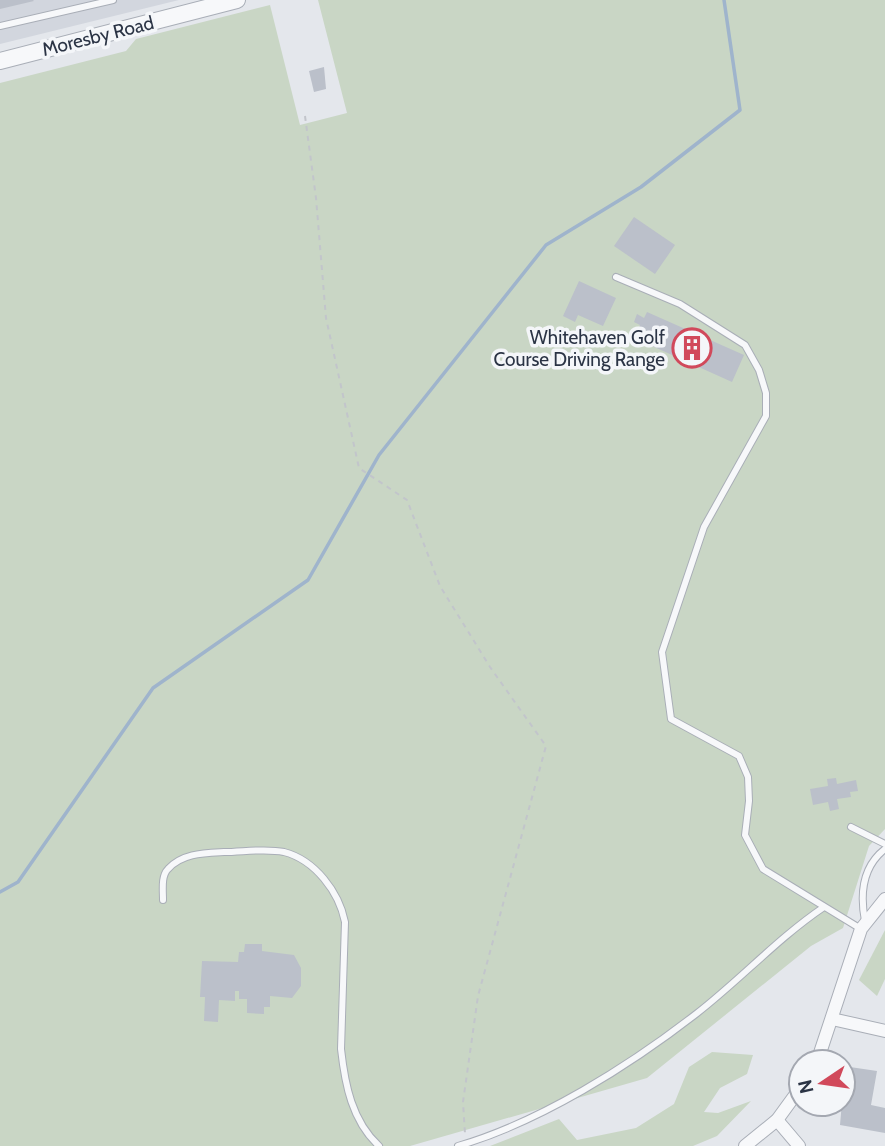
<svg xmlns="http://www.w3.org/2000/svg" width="885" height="1146" viewBox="0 0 885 1146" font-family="Cabin,sans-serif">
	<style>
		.built { fill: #d2d6de }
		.green { fill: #c9d6c5 }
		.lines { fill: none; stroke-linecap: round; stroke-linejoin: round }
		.stream { stroke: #9fb4cc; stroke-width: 3.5 }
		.building { fill: #bbc0ca }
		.service-casing { stroke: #a9aeb7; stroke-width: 8 }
		.minor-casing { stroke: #a9aeb7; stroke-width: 14 }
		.tertiary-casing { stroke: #a9aeb7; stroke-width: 18 }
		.path { stroke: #c2c5cb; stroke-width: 2; stroke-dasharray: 5 5; stroke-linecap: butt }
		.service { stroke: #f7f8fa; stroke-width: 6 }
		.minor { stroke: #f7f8fa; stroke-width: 12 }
		.tertiary { stroke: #f7f8fa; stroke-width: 16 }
		.labels { text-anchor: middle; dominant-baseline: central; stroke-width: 7; stroke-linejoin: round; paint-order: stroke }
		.street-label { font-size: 19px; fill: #2b3445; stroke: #f4f6f9 }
		.poi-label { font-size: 19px; fill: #2b3445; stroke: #f4f6f9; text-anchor: end }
	</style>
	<rect width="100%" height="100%" fill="#e4e7ec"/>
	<!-- built -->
	<path class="built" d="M0,0H179L0,44Z"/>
	<!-- green -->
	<g class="green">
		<path d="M318,0H885V829L869,846L843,928L811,946L647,1078L410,1146H0V83L126,51L136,39L270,5L300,125L347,113Z"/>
		<path d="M885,930V979L877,996L859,980Z"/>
		<path d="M712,1052L753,1055L747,1074L720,1088L704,1112L718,1113L751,1101L717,1136L693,1146H490L559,1119L577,1140L636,1128L674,1104L689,1067Z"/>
	</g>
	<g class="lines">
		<!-- stream -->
		<path class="stream" d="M0,892L18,882L153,688L308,580L379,455L546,245L641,187L740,110L724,0"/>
	</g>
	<!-- building -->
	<g class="building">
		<path d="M0,0H33L34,1L0,9Z"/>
		<path d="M324,67L326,89L314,92L309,71Z"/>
		<path d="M634,217L675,245L655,274L614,246Z"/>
		<path d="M579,281L616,298L603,326L578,315L575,322L563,316Z"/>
		<path d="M647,312L744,355L732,382L641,341L645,333L638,330L640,325L634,322L637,314L644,318Z"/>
		<path d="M836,778L837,784L856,780L858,791L850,792L851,797L837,799L839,809L830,811L828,802L813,805L810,789L828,786L827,779Z"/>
		<path d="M245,944H262V951L294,955L301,968V986L292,998L270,996V1007H264V1014L247,1013V999H239V991H235V1001L219,1000L218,1022L204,1021L205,997H200L202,961L238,962L239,952H244Z"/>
		<path d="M850,1067L877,1071L871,1105L885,1108V1133L840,1125L843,1090H846Z"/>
	</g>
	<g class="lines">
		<!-- service casing -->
		<g class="service-casing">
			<g id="service">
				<path d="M0,26L113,0"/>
				<path d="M616,277L680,304L745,345L759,370L766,393V416L704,527L662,652L671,719L739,756L748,777L749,801L745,835L763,869L861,929"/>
				<path d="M851,827L885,844"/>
				<path d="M163,900C163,890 161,876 168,869C182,853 205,853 224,852C242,852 266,848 284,852C315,860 339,892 345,922L341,1049C345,1085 352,1121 379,1146"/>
				<path d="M865,921C860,895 862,867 885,849"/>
				<path d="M458,1146C540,1122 629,1066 696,1014C740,980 778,938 824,907"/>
			</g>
		</g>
		<!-- minor casing -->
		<g class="minor-casing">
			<g id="minor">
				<path d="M832,1019L885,1031"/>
				<path d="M817,1062L861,929L885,899"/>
				<path d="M777,1120L799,1146"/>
				<path d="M745,1146L777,1120L801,1087"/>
			</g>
		</g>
		<!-- tertiary casing -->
		<g class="tertiary-casing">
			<path id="tertiary" d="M0,61L237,0"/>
		</g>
		<!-- path -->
		<path class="path" d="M305,116L316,198L326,318L359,468L407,500L440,586L490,667L546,746L478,996L463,1102L465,1134"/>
		<!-- service -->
		<use href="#service" class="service"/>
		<!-- minor -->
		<use href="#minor" class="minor"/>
		<!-- tertiary -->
		<use href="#tertiary" class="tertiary"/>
	</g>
	<!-- icons -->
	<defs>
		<g id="building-ring" transform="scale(2.0125)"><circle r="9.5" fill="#f4f6f9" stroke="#d1495b" stroke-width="1.5"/><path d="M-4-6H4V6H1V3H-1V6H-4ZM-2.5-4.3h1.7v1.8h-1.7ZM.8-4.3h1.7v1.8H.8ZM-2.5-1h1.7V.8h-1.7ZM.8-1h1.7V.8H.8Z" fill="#d1495b"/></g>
	</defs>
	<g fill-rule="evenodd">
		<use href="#building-ring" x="692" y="348"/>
	</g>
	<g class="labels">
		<!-- street labels -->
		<g class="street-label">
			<text transform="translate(98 36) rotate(-14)">Moresby Road</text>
		</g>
		<!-- poi labels -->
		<g class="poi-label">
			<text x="665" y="337">Whitehaven Golf<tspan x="665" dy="22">Course Driving Range</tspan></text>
		</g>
	</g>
	<!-- north arrow -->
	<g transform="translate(822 1083) rotate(257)"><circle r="33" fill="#f4f6f9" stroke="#a4a8b1" stroke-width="2"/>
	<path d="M0-5L12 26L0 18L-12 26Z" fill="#d1495b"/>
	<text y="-10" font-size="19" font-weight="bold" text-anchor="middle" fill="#2b3445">N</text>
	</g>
</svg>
